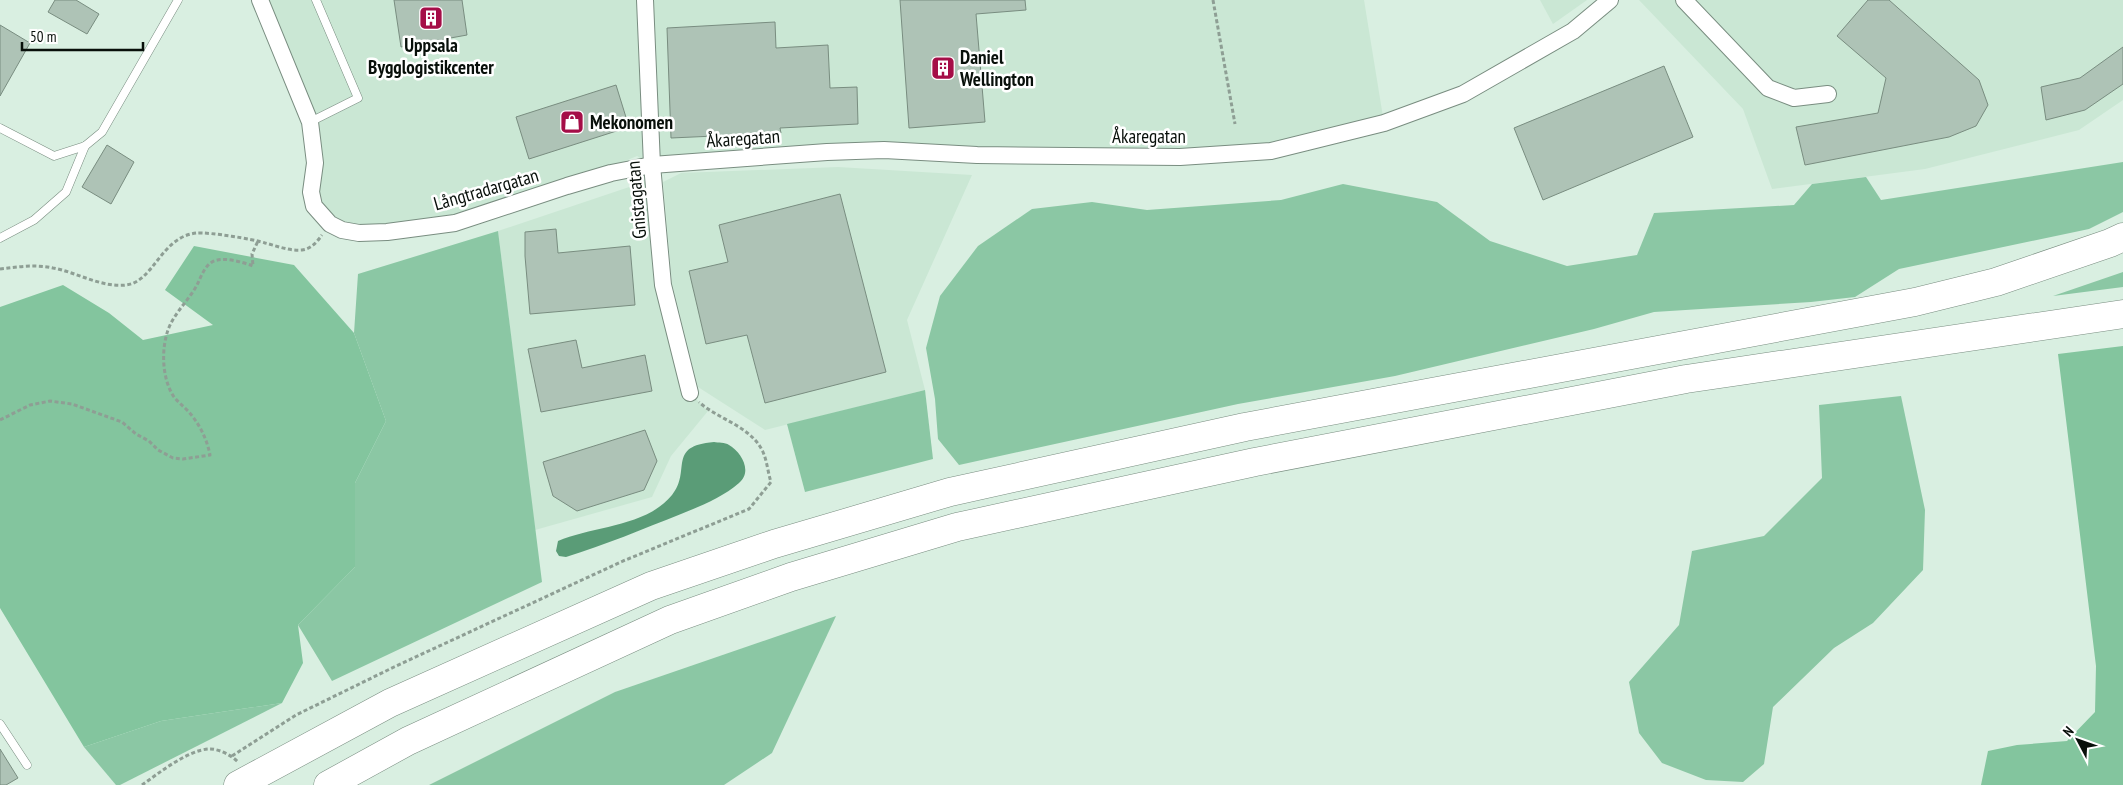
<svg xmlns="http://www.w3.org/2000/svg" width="2123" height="785" viewBox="0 0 2123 785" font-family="'PT Sans Narrow',sans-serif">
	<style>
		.built { fill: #cae7d4 }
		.green { fill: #8bc7a4 }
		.forest { fill: #83c59e }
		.water { fill: #5a9c77 }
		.building { fill: #aec3b6; stroke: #798d80 }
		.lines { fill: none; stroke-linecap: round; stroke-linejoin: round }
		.service-casing { stroke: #798d80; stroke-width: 9 }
		.minor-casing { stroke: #798d80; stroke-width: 18 }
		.motorway-casing { stroke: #798d80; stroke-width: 29 }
		.path { stroke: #8e9e94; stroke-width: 3; stroke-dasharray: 4 2.5; stroke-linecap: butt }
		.service { stroke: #fff; stroke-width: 8 }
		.minor { stroke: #fff; stroke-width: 16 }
		.motorway { stroke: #fff; stroke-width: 28 }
		.labels { text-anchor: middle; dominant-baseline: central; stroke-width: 5; stroke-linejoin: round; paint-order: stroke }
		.poi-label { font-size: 19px; font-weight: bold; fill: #080f0a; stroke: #fff; text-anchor: start }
		.street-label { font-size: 19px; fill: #080f0a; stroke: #fff }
	</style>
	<rect width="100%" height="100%" fill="#d9efe1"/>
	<!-- built -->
	<g class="built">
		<path d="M258,0H1364L1384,123L1271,151L977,155L652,165L637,156L567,186L455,223L359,233L322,217L310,122Z"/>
		<path d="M1540,0H1587L1553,24Z"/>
		<path d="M1639,0H2123V100L2079,130L1925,169L1772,189L1743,109Z"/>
		<path d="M838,167L972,175L907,320L925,390L765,430L698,387L672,283L663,182L681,173Z"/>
		<path d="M653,179L663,285L690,393L708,411L671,456L652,497L535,530L498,231Z"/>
	</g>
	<!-- green -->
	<g class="green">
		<path d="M2123,162V212L2089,229L1899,269L1855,297L1811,302L1654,312L1594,329L1395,376L1238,404L959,465L938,439L935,399L926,348L940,296L978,246L1032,209L1092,202L1147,210L1281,200L1343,184L1437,202L1490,241L1567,266L1637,255L1654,213L1794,205L1812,184L1866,177L1881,200Z"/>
		<path d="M498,231L542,582L332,681L298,625L355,567V483L386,421L354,333L358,274Z"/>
		<path d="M2123,272V287L2053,296Z"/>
		<path d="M925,390L933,459L805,492L787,424Z"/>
		<path d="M1901,396L1925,510L1923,570L1873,623L1834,648L1773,707L1764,764L1743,782L1706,780L1662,763L1639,733L1629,682L1679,625L1692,551L1764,536L1822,478L1819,405Z"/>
		<path d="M836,616L772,753L724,785H429L615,692Z"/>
		<path d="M282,703L120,785H116L84,747L161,721Z"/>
	</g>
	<!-- forest -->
	<g class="forest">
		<path d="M194,246L294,265L354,333L386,421L355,483V567L298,625L303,663L282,703L161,721L84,747L0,608V307L63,285L109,313L143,340L213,325L165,290Z"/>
		<path d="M2123,346V785H1981L1988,751L2017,745L2067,741L2095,712L2096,666L2058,354Z"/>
	</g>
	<!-- water -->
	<path class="water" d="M714,442C718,443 725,442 729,445C741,452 753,471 739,483C723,497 701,506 681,514C643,529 605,545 566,557L559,556L556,551L558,541C593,526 646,527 672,495C692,471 666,446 714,442Z"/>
	<!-- building -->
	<g class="building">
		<path d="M55,0H76L99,14L87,34L48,12Z"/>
		<path d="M394,0H462L467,35L401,47Z"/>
		<path d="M900,0H1025L1026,10L976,14L985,122L909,128Z"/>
		<path d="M1868,0H1889L1979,80L1988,105L1976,126L1949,137L1805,165L1796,127L1878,113L1886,78L1837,36Z"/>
		<path d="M775,22L776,48L828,45L830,88L857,87L858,124L780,128L781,133L671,138L667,28Z"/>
		<path d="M0,25L30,43L0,96Z"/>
		<path d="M2123,47V84L2085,110L2046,120L2041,87L2080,78Z"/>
		<path d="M1664,66L1693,137L1543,200L1514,128Z"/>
		<path d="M616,85L629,127L529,159L516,117Z"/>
		<path d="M107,145L134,162L111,204L82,187Z"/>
		<path d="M840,194L886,372L765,403L747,335L706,344L689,271L728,262L719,225Z"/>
		<path d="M556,229L558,253L630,246L635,305L530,314L525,256V232Z"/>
		<path d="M576,340L582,368L645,355L652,391L541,412L528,349Z"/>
		<path d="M645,430L657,461L644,490L577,511L553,496L543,462Z"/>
		<path d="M0,749L18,778L6,785H0Z"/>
	</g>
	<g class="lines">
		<!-- service casing -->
		<g class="service-casing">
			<g id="service">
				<path d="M310,122L358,98L316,0"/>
				<path d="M0,128L54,156L85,146L102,132L178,0"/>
				<path d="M0,238L34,220L66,192L85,146"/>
				<path d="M0,724L27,765"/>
			</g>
		</g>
		<!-- minor casing -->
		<g class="minor-casing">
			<g id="minor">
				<path d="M260,0L310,122L315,163L311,192L314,206L330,224L342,230L359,233L387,232L455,223L567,186L611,173L652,165L827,152L884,150L977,155L1180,157L1271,151L1384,123L1463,94L1573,31L1610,0"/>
				<path d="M645,0L652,165L663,285L690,393"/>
				<path d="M1684,0L1768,88L1794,98L1828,94"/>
			</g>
		</g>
		<!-- motorway casing -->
		<g class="motorway-casing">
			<g id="motorway">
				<path d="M238,785L390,703L651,586L774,544L950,492L1245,427L1915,302L1996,282L2110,243L2123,237"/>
				<path d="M328,785L408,741L670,620L791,577L957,527L1255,462L1686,379L2123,314"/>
			</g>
		</g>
		<!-- path -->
		<g class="path">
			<path d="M1213,0L1235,124"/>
			<path d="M0,269C17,267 35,264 53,268C76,272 102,288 126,285C154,282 161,236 197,233C209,232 253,239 265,243C277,246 289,251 302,250C311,249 317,242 322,235"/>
			<path d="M0,420L30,405L50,401L72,404L122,422L136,434L149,441L158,450L173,458L183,459L210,455C207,439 199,423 188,411C183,406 178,402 174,397C162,379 161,350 168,330C174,313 189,300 197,285C201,277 204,267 212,262C223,256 242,262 253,266L252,254L258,241"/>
			<path d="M232,756L296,715L394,667L623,561L749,509L771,482C768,473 767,461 763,452C751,426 719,420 699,402"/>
			<path d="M142,785C159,773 189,749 210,749C220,749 232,756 238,762"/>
		</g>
		<!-- service -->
		<use href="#service" class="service"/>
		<!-- minor -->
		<use href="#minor" class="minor"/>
		<!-- motorway -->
		<use href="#motorway" class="motorway"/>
	</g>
	<!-- icons -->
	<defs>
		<g id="building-square" transform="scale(1.25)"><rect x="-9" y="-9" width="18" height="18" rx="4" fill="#a50d47" stroke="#fff"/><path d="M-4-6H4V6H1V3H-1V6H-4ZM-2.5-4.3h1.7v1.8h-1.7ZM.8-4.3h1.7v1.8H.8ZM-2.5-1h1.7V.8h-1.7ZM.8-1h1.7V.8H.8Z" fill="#fff"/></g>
		<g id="shop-square" transform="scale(1.25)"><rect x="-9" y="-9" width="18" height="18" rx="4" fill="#a50d47" stroke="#fff"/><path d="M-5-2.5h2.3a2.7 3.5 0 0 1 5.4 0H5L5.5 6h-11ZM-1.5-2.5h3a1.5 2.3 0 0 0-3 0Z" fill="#fff"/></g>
	</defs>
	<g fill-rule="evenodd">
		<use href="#building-square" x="431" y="18"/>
		<use href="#building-square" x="943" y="68"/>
		<use href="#shop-square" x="572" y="122"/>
	</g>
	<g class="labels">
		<!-- poi labels -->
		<g class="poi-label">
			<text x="431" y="45" text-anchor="middle">Uppsala<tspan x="431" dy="22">Bygglogistikcenter</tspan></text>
			<text x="960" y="57">Daniel<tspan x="960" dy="22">Wellington</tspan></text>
			<text x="590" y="122">Mekonomen</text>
		</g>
		<!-- street labels -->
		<g class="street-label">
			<text x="1149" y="136">Åkaregatan</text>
			<text transform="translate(743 138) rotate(-4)">Åkaregatan</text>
			<text transform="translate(486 189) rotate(-16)">Långtradargatan</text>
			<text transform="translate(636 200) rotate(-95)">Gnistagatan</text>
		</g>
	</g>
	<!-- north arrow -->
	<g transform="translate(2078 740) rotate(311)" stroke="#ffffff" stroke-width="4" paint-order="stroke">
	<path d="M0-4L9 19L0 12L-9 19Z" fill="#080f0a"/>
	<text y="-8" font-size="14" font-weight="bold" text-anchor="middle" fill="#080f0a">N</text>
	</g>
	<!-- scale -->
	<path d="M22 42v8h121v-8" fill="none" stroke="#080f0a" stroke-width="2.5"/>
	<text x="30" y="42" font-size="15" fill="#080f0a" stroke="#ffffff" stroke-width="4" paint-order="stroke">50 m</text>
</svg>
